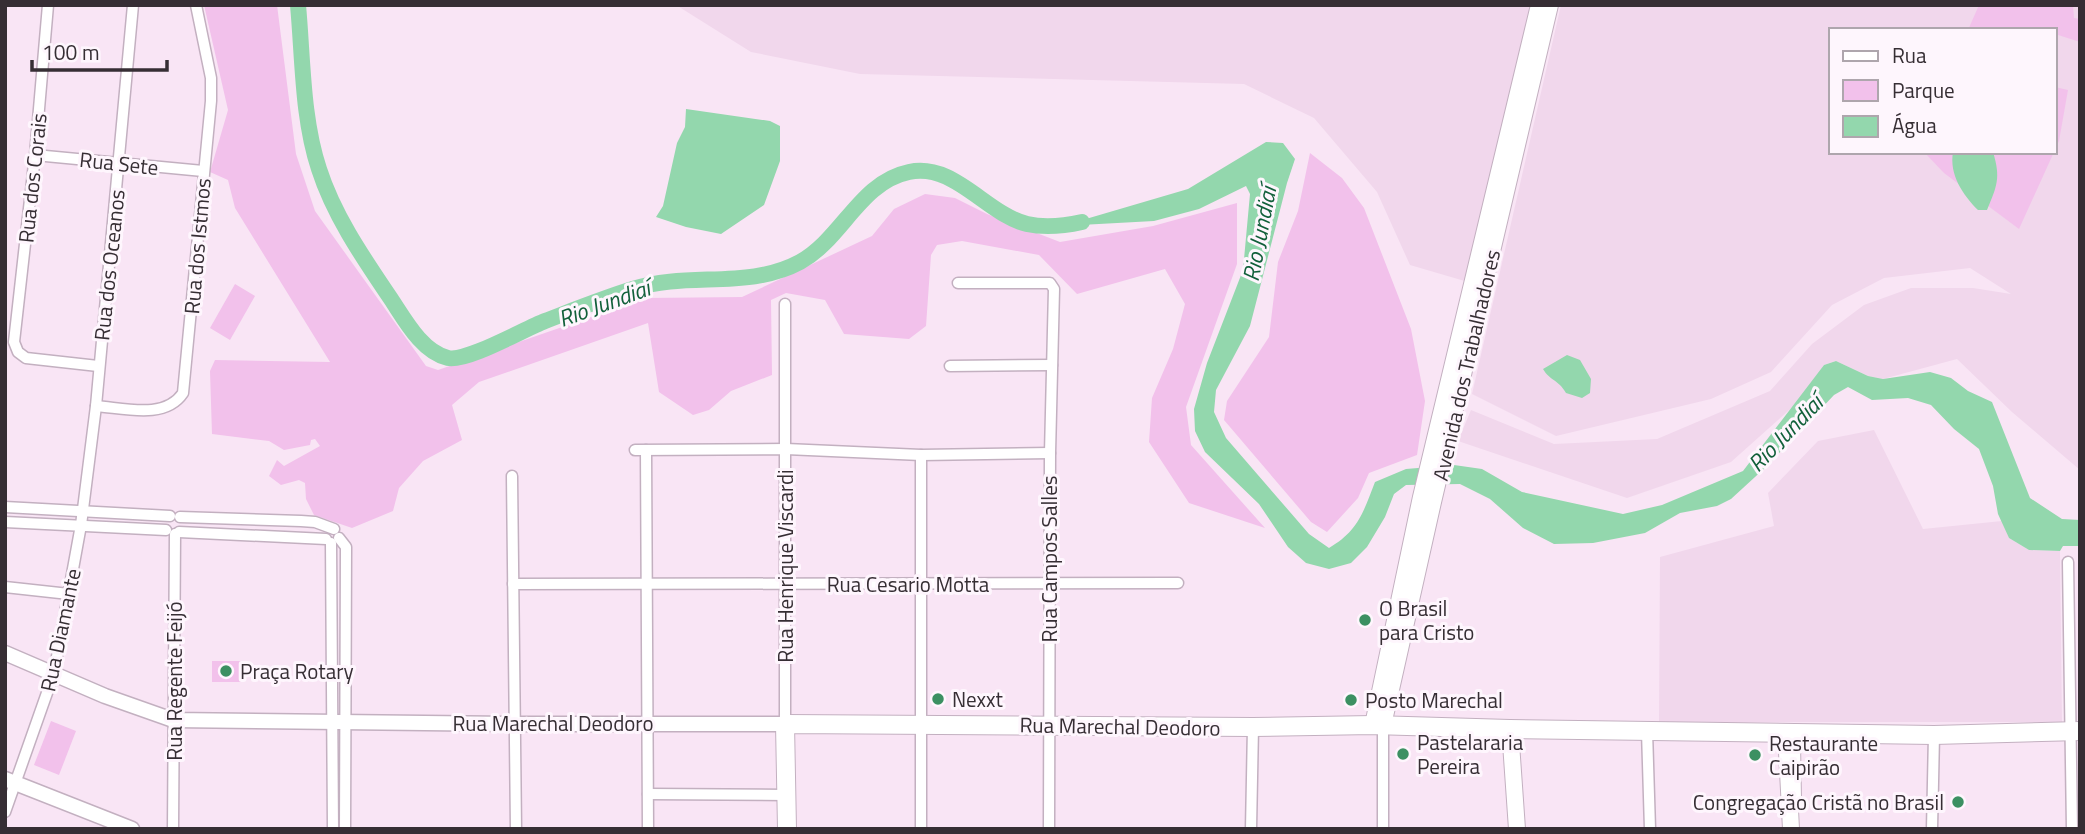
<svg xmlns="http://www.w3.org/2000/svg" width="2085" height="834" viewBox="0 0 2085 834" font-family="'Titillium Web',sans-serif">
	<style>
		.built { fill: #f1d7ec; fill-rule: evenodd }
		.green { fill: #f2c1eb }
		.water { fill: #93d7ad }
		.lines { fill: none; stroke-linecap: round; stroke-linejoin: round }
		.river { stroke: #93d7ad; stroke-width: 16 }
		.pedestrian-casing { stroke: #c3b0c0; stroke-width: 10 }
		.minor-casing { stroke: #c3b0c0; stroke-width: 13 }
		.tertiary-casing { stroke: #c3b0c0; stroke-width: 17 }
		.secondary-casing { stroke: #c3b0c0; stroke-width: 18 }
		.primary-casing { stroke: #c3b0c0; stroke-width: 20 }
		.pedestrian { stroke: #fff; stroke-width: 8 }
		.minor { stroke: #fff; stroke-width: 10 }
		.tertiary { stroke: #fff; stroke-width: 14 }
		.secondary { stroke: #fff; stroke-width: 16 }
		.primary { stroke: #fff; stroke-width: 18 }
		.poi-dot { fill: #3c9062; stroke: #fef6fd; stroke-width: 2.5 }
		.labels { text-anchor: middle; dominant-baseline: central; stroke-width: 6; stroke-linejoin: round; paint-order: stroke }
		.street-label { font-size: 21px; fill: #362e34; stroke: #fef6fd }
		.poi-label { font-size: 21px; fill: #362e34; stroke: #fef6fd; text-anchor: start }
		.water-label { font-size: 23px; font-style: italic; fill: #11603a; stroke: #fef6fd }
	</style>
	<rect width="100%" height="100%" fill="#f9e5f5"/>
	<!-- built -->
	<g class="built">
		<path d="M676,5H1533L1468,282L1410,265L1377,192L1314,118L1244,84L860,74L751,52Z"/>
		<path d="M1561,5H2080V470L2012,412L1957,359L1883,379L1868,376L1836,361L1824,365L1797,403L1731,462L1627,498L1458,441L1471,410L1554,444L1657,439L1770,391L1812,344L1864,305L1911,288H1973L2011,294L1970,268L1884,278L1832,305L1771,372L1711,399L1556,436L1472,394ZM1831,30H2055V152H1831Z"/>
		<path d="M1874,430L1923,529L2002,521L2009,538L2029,550L2060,551L2062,722H1659L1660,557L1774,526L1768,493L1818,441Z"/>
	</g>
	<!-- green -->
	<g class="green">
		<path d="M204,5H277L296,154L315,211L426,366L438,370L646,298L742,297L872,236L894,209L925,194L955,198L987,214L1060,242L1153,226L1237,203V264L1186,407L1191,445L1265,528L1189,503L1149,442L1152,398L1173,349L1185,304L1165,269L1077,294L1039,255L962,241L937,245L931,255L926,326L909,339L844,334L825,300L786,293L771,300L772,375L731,391L709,410L693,415L659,392L648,323L479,382L452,405L462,440L423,461L399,488L393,511L352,528L314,515L306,499L305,483L299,480L281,485L269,476L277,460L284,466L320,446L315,439L311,440L310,445L284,450L269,441L212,434L210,371L215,360L330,362L235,208L228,180L210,172L228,110Z"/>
		<path d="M1979,5H2073L2074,18L2080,19V42L2055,34V30H1968Z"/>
		<path d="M2055,87L2068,90L2059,141L2055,150Z"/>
		<path d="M1924,152H2054L2019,229L1944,173Z"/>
		<path d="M1310,153L1342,178L1364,208L1411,329L1425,401L1417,455L1369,473L1358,498L1327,532L1311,522L1224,420L1227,401L1269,337L1278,262L1298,211Z"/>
		<path d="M235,284L255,296L230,340L210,328Z"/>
		<rect x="212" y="661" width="32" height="21"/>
		<path d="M51,721L76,731L59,775L34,765Z"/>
	</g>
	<!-- water -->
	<g class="water">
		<path d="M686,109L770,121L780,126V161L764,205L721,234L686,227L656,217L663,206L677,143L685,127Z"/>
		<path d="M1266,142L1283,143L1295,159L1287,183L1250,326L1216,390L1214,412L1226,438L1309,534L1329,548C1358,531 1363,513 1375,482L1406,469L1454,465L1482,469L1522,492L1623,514L1662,505L1743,471L1824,365L1836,361L1868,376L1883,379L1930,372L1951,378L1968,391L1992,402L2030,498L2062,519L2080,520V546H2063L2060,551L2029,550L2009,538L1998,514L1993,486L1979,449L1954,429L1931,405L1908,398L1872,400L1848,387L1834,395L1767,466L1731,499L1717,506L1680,513L1645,533L1593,543L1554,544L1523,528L1490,499L1460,484L1406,485L1394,494L1385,517L1367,547L1351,563L1329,569L1306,563L1288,547L1259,504L1205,452L1195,431L1194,409L1207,363L1243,270L1250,194L1246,186L1199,209L1154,221L1062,226L1188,189Z"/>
		<path d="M1953,152H1993C2001,178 1997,186 1987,210H1978C1963,195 1949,175 1953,152Z"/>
		<path d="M1567,355L1580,360L1591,379L1590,393L1582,398L1566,393C1558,379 1550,381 1543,369Z"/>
	</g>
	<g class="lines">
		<!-- river -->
		<path class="river" d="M298,5C303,59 302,118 319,169C334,216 364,259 391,299C405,320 422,352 448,358C467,362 524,329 545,321C574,310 604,298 633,289C688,271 748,290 800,262C842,239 860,182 909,172C954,162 986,214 1027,224C1045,228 1064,226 1082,222"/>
		<!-- pedestrian casing -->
		<g class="pedestrian-casing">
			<path id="pedestrian" d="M1797,798L1796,743L1800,735"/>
		</g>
		<!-- minor casing -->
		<g class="minor-casing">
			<g id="minor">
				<path d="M48,5L35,155L14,342L18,352L26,358L98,366"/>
				<path d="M35,155L203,171"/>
				<path d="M958,283H1050L1054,289L1050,453L1049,829"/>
				<path d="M950,366L1052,365"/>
				<path d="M96,406C124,408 165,420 183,393L211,101V78L196,5"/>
				<path d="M635,450L786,449L921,455L1050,453"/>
				<path d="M646,450L648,829"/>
				<path d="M921,455V829"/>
				<path d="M512,476L516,829"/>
				<path d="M5,507L170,516"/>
				<path d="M180,517L301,521L315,522L334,529"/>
				<path d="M5,522L166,530"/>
				<path d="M179,532L326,539"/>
				<path d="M339,538L346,547L345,829"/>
				<path d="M331,543L333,829"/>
				<path d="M2068,562L2072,829"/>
				<path d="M513,584L1178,583"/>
				<path d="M5,587L69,594"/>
				<path d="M785,724V304"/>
				<path d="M1647,731L1650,829"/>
				<path d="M648,794L786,795"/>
				<path d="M5,812L54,673L81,525L96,406L133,5"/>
				<path d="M173,829L175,534"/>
				<path d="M1251,829L1253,727"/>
				<path d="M1383,829V725"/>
				<path d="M1932,829L1934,735"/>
			</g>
		</g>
		<!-- tertiary casing -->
		<g class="tertiary-casing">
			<g id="tertiary">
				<path d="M5,653L105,696L173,720L514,724H785"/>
				<path d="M5,779L132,829"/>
			</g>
		</g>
		<!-- secondary casing -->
		<g class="secondary-casing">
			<g id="secondary">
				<path d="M1373,725L1421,497L1539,5"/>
				<path d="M1383,725L1433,502L1550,5"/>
				<path d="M1510,729L1517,829"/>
				<path d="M1786,733L1791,829"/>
			</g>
		</g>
		<!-- primary casing -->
		<g class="primary-casing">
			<path id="primary" d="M787,829L785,724L1253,727L1373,725L1510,729L1934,735L2080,731"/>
		</g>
		<!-- pedestrian -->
		<use href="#pedestrian" class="pedestrian"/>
		<!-- minor -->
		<use href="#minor" class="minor"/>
		<!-- tertiary -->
		<use href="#tertiary" class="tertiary"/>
		<!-- secondary -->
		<use href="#secondary" class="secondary"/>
		<!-- primary -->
		<use href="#primary" class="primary"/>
	</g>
	<!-- markers -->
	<g class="poi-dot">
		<circle cx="1365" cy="620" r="7"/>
		<circle cx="226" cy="671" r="7"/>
		<circle cx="938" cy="699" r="7"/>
		<circle cx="1351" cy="700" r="7"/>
		<circle cx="1403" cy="754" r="7"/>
		<circle cx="1755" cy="755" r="7"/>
		<circle cx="1958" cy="802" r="7"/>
	</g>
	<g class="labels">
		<!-- street labels -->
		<g class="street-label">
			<text transform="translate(119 163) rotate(6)">Rua Sete</text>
			<text transform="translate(32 178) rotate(-84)">Rua dos Corais</text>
			<text transform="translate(197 246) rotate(-85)">Rua dos Istmos</text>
			<text transform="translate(109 265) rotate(-84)">Rua dos Oceanos</text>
			<text transform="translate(1466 365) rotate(-77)">Avenida dos Trabalhadores</text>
			<text transform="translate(1049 559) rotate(-90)">Rua Campos Salles</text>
			<text transform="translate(785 566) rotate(-90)">Rua Henrique Viscardi</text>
			<text x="908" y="584">Rua Cesario Motta</text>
			<text transform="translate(60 630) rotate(-78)">Rua Diamante</text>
			<text transform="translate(174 681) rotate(-90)">Rua Regente Feijó</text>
			<text x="553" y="723">Rua Marechal Deodoro</text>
			<text transform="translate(1120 726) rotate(1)">Rua Marechal Deodoro</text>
		</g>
		<!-- poi labels -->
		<g class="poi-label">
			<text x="1379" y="608">O Brasil<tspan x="1379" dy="24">para Cristo</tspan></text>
			<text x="240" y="671">Praça Rotary</text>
			<text x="952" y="699">Nexxt</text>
			<text x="1365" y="700">Posto Marechal</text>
			<text x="1417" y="742">Pastelararia<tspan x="1417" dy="24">Pereira</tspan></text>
			<text x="1769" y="743">Restaurante<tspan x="1769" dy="24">Caipirão</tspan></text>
			<text x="1944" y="802" text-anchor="end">Congregação Cristã no Brasil</text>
		</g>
		<!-- water labels -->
		<g class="water-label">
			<text transform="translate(1259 234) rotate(-79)">Rio Jundiaí</text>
			<text transform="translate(604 303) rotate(-20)">Rio Jundiaí</text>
			<text transform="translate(1785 433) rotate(-46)">Rio Jundiaí</text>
		</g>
	</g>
	<!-- border -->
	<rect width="2085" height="834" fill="none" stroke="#362e34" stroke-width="14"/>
	<!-- legend -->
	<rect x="1829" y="28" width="228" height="126" fill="#fef6fd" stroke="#aea6ad" stroke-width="2"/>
	<rect x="1843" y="51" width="35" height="10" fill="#ffffff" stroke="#aea6ad" stroke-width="2"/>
	<text x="1892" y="63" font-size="21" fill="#362e34">Rua</text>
	<rect x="1843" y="80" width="35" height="21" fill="#f2c1eb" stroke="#aea6ad" stroke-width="2"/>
	<text x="1892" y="98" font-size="21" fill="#362e34">Parque</text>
	<rect x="1843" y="116" width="35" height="21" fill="#93d7ad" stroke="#aea6ad" stroke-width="2"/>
	<text x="1892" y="133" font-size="21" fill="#362e34">Água</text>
	<!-- scale -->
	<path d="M32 60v10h135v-10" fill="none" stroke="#362e34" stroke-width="3.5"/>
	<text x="42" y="60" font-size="21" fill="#362e34" stroke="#fef6fd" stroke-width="5" paint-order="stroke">100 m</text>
</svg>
